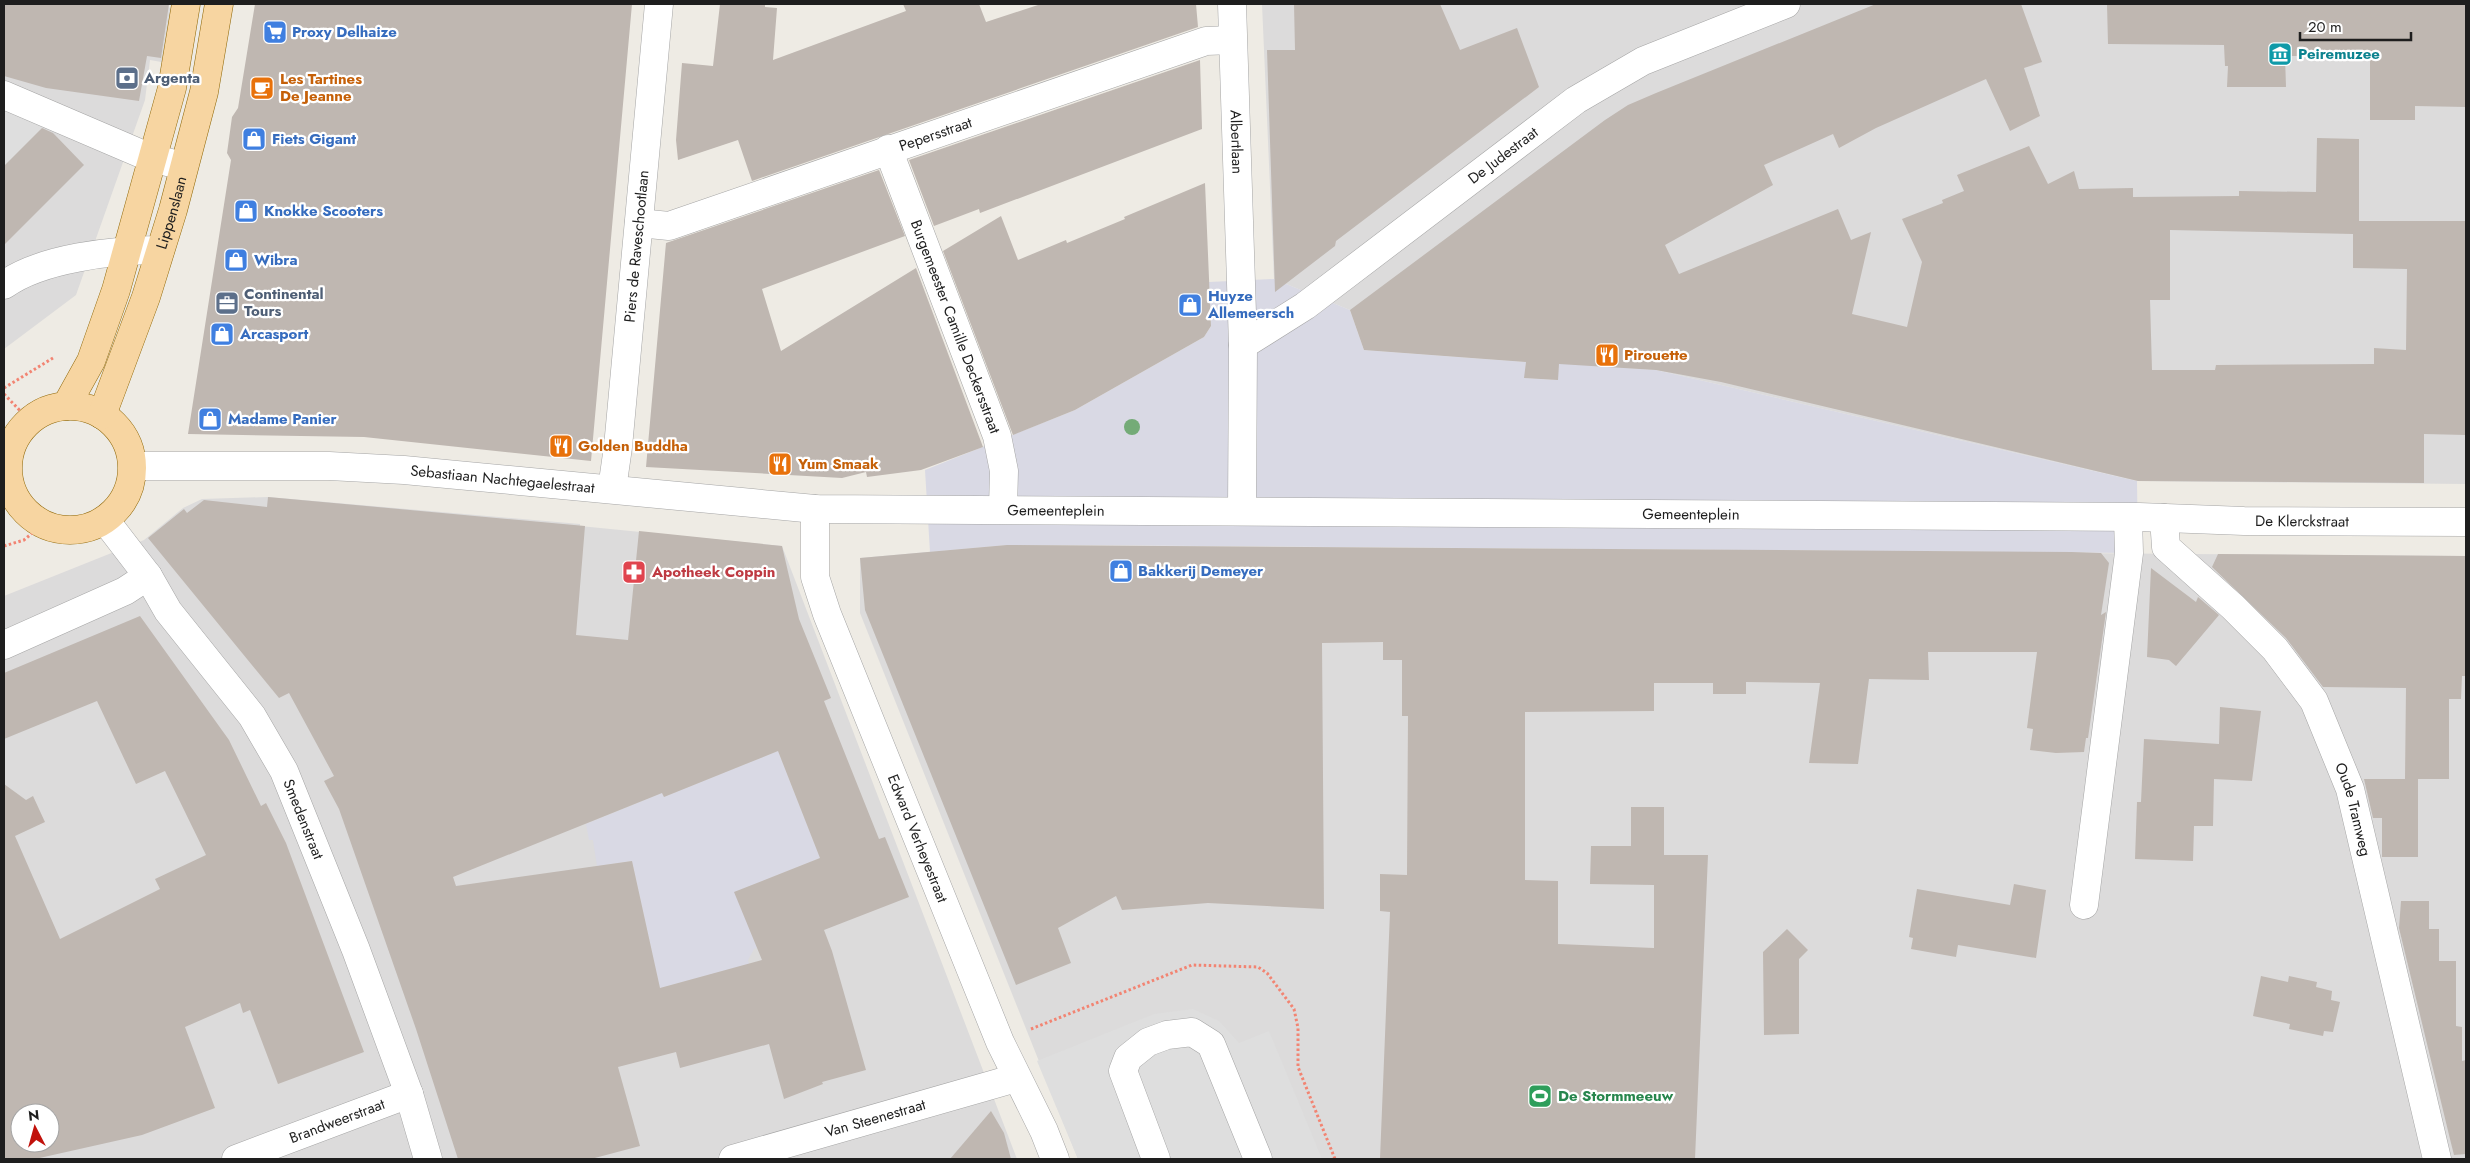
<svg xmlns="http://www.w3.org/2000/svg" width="2470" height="1163" viewBox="0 0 2470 1163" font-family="Jost,sans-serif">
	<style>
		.residential { fill: #dcdbdb; fill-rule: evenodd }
		.parking { fill: #dedede }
		.plaza { fill: #d9d9e4 }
		.building { fill: #bfb7b1; fill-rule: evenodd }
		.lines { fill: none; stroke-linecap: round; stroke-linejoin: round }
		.minor-casing { stroke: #a5a5a5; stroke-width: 29 }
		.major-casing { stroke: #906808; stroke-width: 29 }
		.path { stroke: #f28472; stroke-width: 3; stroke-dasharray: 2.5 2.5; stroke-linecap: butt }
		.minor { stroke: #fff; stroke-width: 28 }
		.major { stroke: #f7d5a1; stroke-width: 28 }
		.tree { fill: #74ab77 }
		.labels { text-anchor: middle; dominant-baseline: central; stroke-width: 4.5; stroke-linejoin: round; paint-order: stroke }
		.shop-label { font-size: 15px; font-weight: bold; fill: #366cbe; stroke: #fff; text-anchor: start }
		.culture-label { font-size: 15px; font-weight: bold; fill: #0d838f; stroke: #fff; text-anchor: start }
		.service-label { font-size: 15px; font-weight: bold; fill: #4e5e75; stroke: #fff; text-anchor: start }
		.food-label { font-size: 15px; font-weight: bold; fill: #c56008; stroke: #fff; text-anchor: start }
		.street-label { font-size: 15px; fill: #1e1e1e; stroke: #fff }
		.health-label { font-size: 15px; font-weight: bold; fill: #be3a42; stroke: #fff; text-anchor: start }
		.leisure-label { font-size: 15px; font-weight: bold; fill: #27864d; stroke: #fff; text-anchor: start }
	</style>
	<rect width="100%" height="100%" fill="#eeebe4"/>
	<!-- residential -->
	<g class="residential">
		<path d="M4,4H167L175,16L167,63L150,60L145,100L76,295L4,349Z"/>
		<path d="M1262,4H2466V484L2137,481L1656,370L1558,364L1557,380L1524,378L1526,362L1364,350L1350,310L1274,279Z"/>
		<path d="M268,497L580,524V526L782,546L1017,1159H4V596L144,540L183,508L202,499ZM20,1113H50V1143H20Z"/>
		<path d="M1007,545L2466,556V1159H1078L860,613V558Z"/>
	</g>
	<!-- parking -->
	<g class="parking">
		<path d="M4,109L44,127L4,166Z"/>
		<path d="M1193,1009L1219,1021L1239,1043L1269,1031L1322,1159H1078L1037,1061L1154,1014Z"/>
	</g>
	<!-- plaza -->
	<g class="plaza">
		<path d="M1274,279L1350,310L1364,350L1526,362L1525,378L1557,380L1558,363L1656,370L2137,481L2138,553L1062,545H1007L930,552L925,470L1075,410L1204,337L1211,326L1209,282Z"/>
		<path d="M778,751L820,858L735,892L757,948L754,949L748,960L749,964L660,988L632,861L597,866L593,840H589L586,824L662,793L664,797Z"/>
	</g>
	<!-- building -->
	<g class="building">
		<path d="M4,4H169L161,58L147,56L139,101L46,88L4,76Z"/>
		<path d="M255,4H632L591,461L364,437L188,434L231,160L227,153L232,117L238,108Z"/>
		<path d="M720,4H765V7L777,8L773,60L906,11L903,4H979L986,22L1041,4H1196L1198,27L752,181L738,140L678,160L676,140L682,63L713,66Z"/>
		<path d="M1294,4H1440L1460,50L1517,28L1539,87L1336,241L1335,246L1275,292L1267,50H1295Z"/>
		<path d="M1876,4H2021L2042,62L2024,68L2040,116L2010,131L1986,79L1876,128L1839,148L1833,134L1764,165L1773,185L1665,245L1679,274L1838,209L1851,240L1871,232L1852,314L1907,327L1922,262L1902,219L1943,203L1942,200L1964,191L1957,175L2029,146L2048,184L2074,171L2079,189L2133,188V197L2239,196V191L2316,192L2317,138L2359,139V221H2466V435L2424,434V483L2138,481L1721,382L1656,370L1559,364L1558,380L1524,378L1526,362L1364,350L1350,310L1605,120L1628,105L1656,93ZM2170,230L2353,234V268L2407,269L2406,350L2374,348V364L2216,365L2215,370H2152L2150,300H2170Z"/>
		<path d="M2107,4H2466V107L2415,106V120H2370V56H2285L2286,87H2227L2228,66H2225L2224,45L2108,44Z"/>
		<path d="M1200,60L1202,129L980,213L979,209L934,226L909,160Z"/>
		<path d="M42,128L53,133L84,165L4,245V166Z"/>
		<path d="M879,170L905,236L762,289L781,351L916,268L983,447L921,470L867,477L866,472L842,478L646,467L666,243Z"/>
		<path d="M1205,183L1211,326L1204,337L1075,410L1013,435L943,251L1001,216L1018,260L1066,240L1067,243L1125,219L1124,217Z"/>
		<path d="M268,497L585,526L576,635L628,640L639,531L782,546L799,619L831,698L824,701L879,839L885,837L909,897L824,930L832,951L866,1070L822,1082L823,1084L784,1099L769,1044L680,1068L676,1052L618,1067L640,1146L591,1159H458L416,1029L339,809L324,781L334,776L289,693L279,698L148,538L184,509L187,513L204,500L267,507ZM778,751L820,858L734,892L762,960L660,988L632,861L456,886L453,877L662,793L664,797Z"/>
		<path d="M1007,545L2072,552L2101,553L2109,563L2101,615L2106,612L2088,738H2086L2084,752L2056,753L2030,750L2033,729L2027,728L2037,652H1928L1929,680L1869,679L1858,764L1809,763L1820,683L1746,682V694H1713V683H1654V711L1525,712V880L1558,881V944L1654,948V885L1590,884L1591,846H1631V807H1664V855H1708L1695,1159H1380L1390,912L1380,911V874L1407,875L1408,716H1402V660H1383V642L1322,643L1324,909L1208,903L1122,910L1116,896L1058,928L1071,963L1016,985L865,610L860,558Z"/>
		<path d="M2218,554L2466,556V676H2462L2461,699H2449V779H2418V857H2382V818H2373L2364,779H2405L2406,688L2323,687L2286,638L2212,567Z"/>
		<path d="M2151,568L2196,602L2198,597L2219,615L2176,666L2169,660L2147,657Z"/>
		<path d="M140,616L229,740L261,806L266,803L286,843L364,1052L278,1084L250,1010L243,1013L240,1003L185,1027L215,1108L142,1135L35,1159H4V784L26,800L33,796L45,822L15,836L60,939L160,889L155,879L206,855L165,771L136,784L97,701L4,739V673ZM20,1113H50V1143H20Z"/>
		<path d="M2220,707L2261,711L2252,781L2214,779L2213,826H2194L2193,861L2135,859L2137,802H2141L2144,739L2219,744Z"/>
		<path d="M2014,884L2046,890L2036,958L1958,945L1956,957L1911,949L1913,938L1909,937L1917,889L2010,905Z"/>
		<path d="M2401,901H2429V929H2439V961H2456V1026L2462,1027V1061L2466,1060V1154L2454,1155L2450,1139L2399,928Z"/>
		<path d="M1787,929L1808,950L1799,959V1034L1764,1035L1763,952Z"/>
		<path d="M2261,976L2288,982L2289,976L2317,982L2316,987L2332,991L2331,1000L2340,1002L2333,1032L2324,1031L2323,1036L2289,1029L2290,1024L2253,1016Z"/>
		<path d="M991,1111L1004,1133L1011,1159H950Z"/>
	</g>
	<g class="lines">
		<!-- minor casing -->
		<g class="minor-casing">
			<g id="minor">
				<path id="s1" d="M1232,4L1243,345L1242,511"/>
				<path d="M4,95L151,158L183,166"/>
				<path id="s2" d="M888,149L997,436L1004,471L1003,508"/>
				<path id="s3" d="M639,223L669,226L1206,41L1232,40"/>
				<path d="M4,285C41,258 114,250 160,250"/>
				<path id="s4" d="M1243,345L1305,306L1576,100L1643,61L1786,4"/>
				<path id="s5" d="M133,466H329L404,470L815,509L2139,517L2244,521L2466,522"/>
				<path id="s6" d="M612,489L618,447L659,4"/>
				<path id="s7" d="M815,509V577L827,614L1000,1042L1044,1131L1055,1159"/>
				<path id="s8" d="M2164,518L2166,547L2233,607L2275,649L2314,701L2350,789L2437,1159"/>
				<path id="s9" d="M105,520L148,576L168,611L252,716L284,771L356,950L409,1094L428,1159"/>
				<path d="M4,645L125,591L148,576"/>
				<path d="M2084,905L2129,553L2128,518"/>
				<path id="s10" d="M236,1159L409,1094"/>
				<path id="s11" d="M733,1159L1016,1078"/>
				<path d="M1156,1159L1123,1071L1128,1058L1148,1042L1167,1035L1192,1032L1211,1044L1258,1159"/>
			</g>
		</g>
		<!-- major casing -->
		<g class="major-casing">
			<g id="major">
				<path d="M66,406L91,361L116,290L172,88L186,4"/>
				<circle cx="70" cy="468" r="62"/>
				<path id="s12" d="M102,415L146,297L173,210L204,92L219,4"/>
			</g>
		</g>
		<!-- path -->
		<g class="path">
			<path d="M4,388L53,358"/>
			<path d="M4,394L30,421"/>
			<path d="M4,546L24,540L43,524"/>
			<path d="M1031,1029L1192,965L1258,967L1267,973L1294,1009L1298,1028V1067L1335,1159"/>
		</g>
		<!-- minor -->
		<use href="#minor" class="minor"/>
		<!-- major -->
		<use href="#major" class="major"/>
	</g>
	<!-- trees -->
	<circle class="tree" cx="1132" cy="427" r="8"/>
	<!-- icons -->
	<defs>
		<g id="supermarket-square" transform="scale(1.25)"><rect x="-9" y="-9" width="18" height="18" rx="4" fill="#3f7fe0" stroke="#fff"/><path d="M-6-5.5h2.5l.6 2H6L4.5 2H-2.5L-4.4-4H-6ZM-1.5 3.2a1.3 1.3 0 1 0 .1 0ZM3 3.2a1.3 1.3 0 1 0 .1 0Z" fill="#fff"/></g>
		<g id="museum-square" transform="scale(1.25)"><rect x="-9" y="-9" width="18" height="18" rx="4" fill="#0f9aa8" stroke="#fff"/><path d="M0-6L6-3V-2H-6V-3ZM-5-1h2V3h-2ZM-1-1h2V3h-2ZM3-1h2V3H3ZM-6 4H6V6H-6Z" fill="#fff"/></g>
		<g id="bank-square" transform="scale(1.25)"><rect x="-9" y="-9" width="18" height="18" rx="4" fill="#5c6f8a" stroke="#fff"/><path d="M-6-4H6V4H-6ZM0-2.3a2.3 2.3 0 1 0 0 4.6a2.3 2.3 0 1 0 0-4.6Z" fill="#fff"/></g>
		<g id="cafe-square" transform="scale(1.25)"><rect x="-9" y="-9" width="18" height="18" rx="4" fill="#e8710a" stroke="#fff"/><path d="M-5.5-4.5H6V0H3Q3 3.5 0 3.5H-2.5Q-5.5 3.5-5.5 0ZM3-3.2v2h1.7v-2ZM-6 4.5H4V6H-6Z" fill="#fff"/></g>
		<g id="shop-square" transform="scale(1.25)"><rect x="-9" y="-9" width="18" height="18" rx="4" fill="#3f7fe0" stroke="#fff"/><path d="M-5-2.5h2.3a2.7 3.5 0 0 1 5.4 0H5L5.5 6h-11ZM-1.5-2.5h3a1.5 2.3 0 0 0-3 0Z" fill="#fff"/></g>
		<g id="office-square" transform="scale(1.25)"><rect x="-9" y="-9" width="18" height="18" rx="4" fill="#5c6f8a" stroke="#fff"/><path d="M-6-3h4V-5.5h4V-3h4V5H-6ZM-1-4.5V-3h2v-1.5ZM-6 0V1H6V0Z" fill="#fff"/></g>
		<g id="restaurant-square" transform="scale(1.25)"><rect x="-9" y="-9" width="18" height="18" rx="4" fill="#e8710a" stroke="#fff"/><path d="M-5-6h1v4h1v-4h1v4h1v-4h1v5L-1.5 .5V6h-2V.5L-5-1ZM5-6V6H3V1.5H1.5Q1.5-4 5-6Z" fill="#fff"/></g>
		<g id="pharmacy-square" transform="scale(1.25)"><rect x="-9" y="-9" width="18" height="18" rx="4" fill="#e0444e" stroke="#fff"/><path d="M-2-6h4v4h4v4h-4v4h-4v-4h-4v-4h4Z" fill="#fff"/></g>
		<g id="stadium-square" transform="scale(1.25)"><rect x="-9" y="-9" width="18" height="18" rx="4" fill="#2e9e5b" stroke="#fff"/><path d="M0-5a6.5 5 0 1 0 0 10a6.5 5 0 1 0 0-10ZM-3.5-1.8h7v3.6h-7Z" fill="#fff"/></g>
	</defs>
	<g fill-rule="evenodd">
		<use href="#supermarket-square" x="275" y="32"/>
		<use href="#museum-square" x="2280" y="54"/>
		<use href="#bank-square" x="127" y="78"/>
		<use href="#cafe-square" x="262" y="88"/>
		<use href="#shop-square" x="254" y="139"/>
		<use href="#shop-square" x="246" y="211"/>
		<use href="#shop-square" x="236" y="260"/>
		<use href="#office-square" x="227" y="303"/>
		<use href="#shop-square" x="1190" y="305"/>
		<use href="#shop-square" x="222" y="334"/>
		<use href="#restaurant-square" x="1607" y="355"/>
		<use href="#shop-square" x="210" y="419"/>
		<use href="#restaurant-square" x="561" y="446"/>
		<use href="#restaurant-square" x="780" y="464"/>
		<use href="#shop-square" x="1121" y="571"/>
		<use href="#pharmacy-square" x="634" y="572"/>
		<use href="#stadium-square" x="1540" y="1096"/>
	</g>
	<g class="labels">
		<!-- shop labels -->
		<g class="shop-label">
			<text x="292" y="32">Proxy Delhaize</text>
			<text x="272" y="139">Fiets Gigant</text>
			<text x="264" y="211">Knokke Scooters</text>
			<text x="254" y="260">Wibra</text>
			<text x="1208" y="296">Huyze<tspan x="1208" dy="17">Allemeersch</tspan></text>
			<text x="240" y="334">Arcasport</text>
			<text x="228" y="419">Madame Panier</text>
			<text x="1138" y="571">Bakkerij Demeyer</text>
		</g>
		<!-- culture labels -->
		<g class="culture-label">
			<text x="2298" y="54">Peiremuzee</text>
		</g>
		<!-- service labels -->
		<g class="service-label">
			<text x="144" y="78">Argenta</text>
			<text x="244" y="294">Continental<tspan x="244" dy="17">Tours</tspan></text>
		</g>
		<!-- food labels -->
		<g class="food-label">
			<text x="280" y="79">Les Tartines<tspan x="280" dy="17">De Jeanne</tspan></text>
			<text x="1624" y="355">Pirouette</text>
			<text x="578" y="446">Golden Buddha</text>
			<text x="798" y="464">Yum Smaak</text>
		</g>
		<!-- street labels -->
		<g class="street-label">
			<text stroke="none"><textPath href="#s3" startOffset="312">Pepersstraat</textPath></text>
			<text stroke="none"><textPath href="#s1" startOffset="138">Albertlaan</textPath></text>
			<text stroke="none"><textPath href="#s4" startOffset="322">De Judestraat</textPath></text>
			<text stroke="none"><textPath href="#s12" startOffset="214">Lippenslaan</textPath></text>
			<text stroke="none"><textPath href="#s6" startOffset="244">Piers de Raveschootlaan</textPath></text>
			<text stroke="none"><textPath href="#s2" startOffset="190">Burgemeester Camille Deckersstraat</textPath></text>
			<text stroke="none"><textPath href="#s5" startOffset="370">Sebastiaan Nachtegaelestraat</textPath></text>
			<text stroke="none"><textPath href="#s5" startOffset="925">Gemeenteplein</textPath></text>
			<text stroke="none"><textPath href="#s5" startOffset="1560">Gemeenteplein</textPath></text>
			<text stroke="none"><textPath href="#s5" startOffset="2171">De Klerckstraat</textPath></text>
			<text stroke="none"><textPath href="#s8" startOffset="359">Oude Tramweg</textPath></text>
			<text stroke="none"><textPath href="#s9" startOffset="361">Smedenstraat</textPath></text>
			<text stroke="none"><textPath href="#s7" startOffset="349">Edward Verheyestraat</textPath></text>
			<text stroke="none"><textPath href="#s11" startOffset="148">Van Steenestraat</textPath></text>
			<text stroke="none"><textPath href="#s10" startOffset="108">Brandweerstraat</textPath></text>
		</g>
		<!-- health labels -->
		<g class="health-label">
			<text x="652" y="572">Apotheek Coppin</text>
		</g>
		<!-- leisure labels -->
		<g class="leisure-label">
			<text x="1558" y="1096">De Stormmeeuw</text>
		</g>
	</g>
	<!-- border -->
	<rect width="2470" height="1163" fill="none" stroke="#1e1e1e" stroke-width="10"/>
	<!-- north arrow -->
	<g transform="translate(35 1128) rotate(354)"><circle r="24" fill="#ffffff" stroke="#a5a5a5"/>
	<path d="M0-4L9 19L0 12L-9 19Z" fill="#c1110b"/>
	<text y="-8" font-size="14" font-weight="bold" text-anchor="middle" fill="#1e1e1e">N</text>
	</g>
	<!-- scale -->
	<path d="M2300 32v8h111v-8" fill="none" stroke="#1e1e1e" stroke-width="2.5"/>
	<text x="2308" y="32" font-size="15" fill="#1e1e1e" stroke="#ffffff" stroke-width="4" paint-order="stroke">20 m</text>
</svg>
